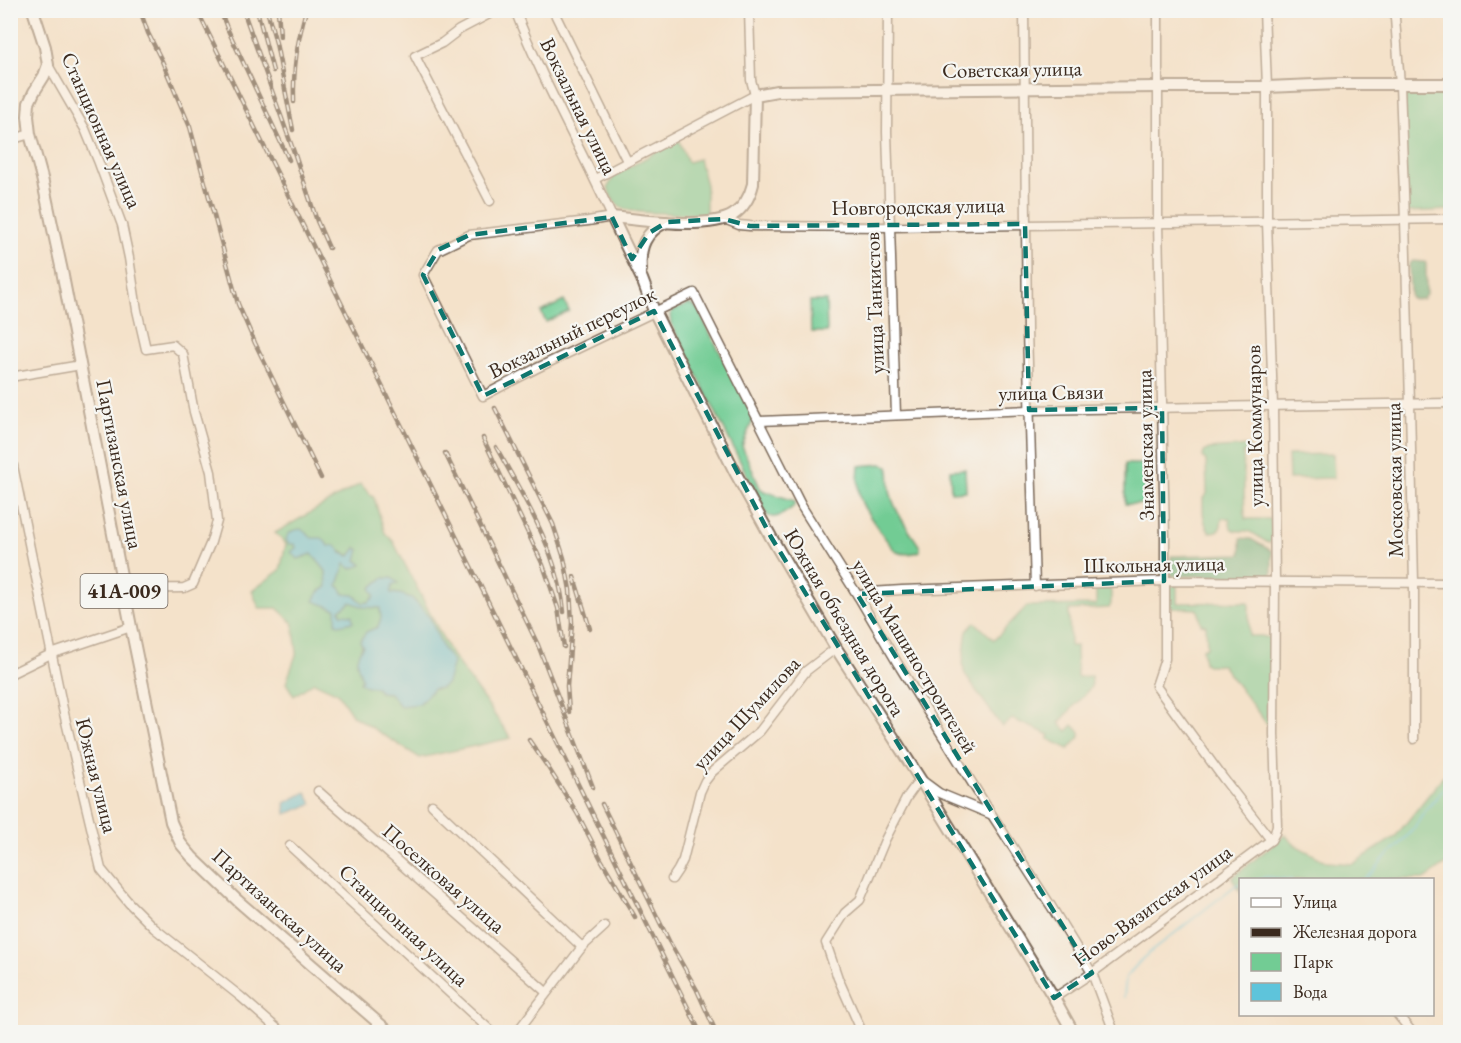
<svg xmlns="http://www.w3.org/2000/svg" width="1461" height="1043" viewBox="0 0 1461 1043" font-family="'EB Garamond',serif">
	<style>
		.green { fill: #72cc94; stroke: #567b59; stroke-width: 1.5; fill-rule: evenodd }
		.forest { fill: #5db07e; stroke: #4c6d4e; stroke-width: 1.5 }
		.water { fill: #5ec4db; stroke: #4c777c; stroke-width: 1.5 }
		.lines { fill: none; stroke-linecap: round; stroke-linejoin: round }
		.stream { stroke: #5ec4db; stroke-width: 2 }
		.minor-casing { stroke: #7c6a5a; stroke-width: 11 }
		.major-casing { stroke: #7c6a5a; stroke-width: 14 }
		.minor { stroke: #fff; stroke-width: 8 }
		.major { stroke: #fff; stroke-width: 10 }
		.rail-casing { stroke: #3b2a1e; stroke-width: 4.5 }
		.rail { stroke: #f6f6f2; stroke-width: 2; stroke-dasharray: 7; stroke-linecap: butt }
		.marked { fill: none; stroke: #0f766e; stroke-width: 4.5; stroke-dasharray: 12 8; stroke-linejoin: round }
		.labels { text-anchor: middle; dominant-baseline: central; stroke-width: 4.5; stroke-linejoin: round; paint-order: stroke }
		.shield { fill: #f6f6f2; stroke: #73675e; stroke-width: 1.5 }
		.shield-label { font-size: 20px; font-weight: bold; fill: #3b2a1e }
		.street-label { font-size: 21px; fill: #3b2a1e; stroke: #f6f6f2 }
	</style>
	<rect width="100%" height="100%" fill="#f6f6f2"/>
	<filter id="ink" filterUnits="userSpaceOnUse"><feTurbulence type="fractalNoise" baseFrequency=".0167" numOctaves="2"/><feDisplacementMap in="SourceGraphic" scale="12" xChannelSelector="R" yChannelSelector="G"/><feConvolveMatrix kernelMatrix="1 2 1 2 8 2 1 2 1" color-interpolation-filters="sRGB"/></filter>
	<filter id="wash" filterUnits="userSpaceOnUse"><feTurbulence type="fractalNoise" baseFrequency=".008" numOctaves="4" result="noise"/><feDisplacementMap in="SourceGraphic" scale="24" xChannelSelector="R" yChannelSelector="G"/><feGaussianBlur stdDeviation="1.35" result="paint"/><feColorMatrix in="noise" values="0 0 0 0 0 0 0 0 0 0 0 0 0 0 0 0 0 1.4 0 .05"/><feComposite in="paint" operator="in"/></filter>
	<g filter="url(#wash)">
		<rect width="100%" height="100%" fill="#f4e2ca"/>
		<!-- green -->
		<g class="green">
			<path d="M1414,90H1450V210L1406,212L1405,97Z"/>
			<path d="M678,139L688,162L699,159L706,185V215C691,214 677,214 662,213C640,212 613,215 608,187L614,176Z"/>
			<path d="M564,301L569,311L546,322L541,312Z"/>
			<path d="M810,301H826L827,332H811Z"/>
			<path d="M689,304L694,306L698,310L752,414V422L742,446L760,488L764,491L795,501V505C788,512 775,521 767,515L671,323L670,315L672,311Z"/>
			<path d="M1249,446V452H1243L1245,519H1271L1272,541L1269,543C1261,540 1255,532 1246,531C1241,530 1235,533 1231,528C1230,525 1230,520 1229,518H1222C1221,528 1221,532 1210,532C1202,522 1203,510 1203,498L1207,494L1206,461L1203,457C1203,452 1205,451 1209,449Z"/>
			<path d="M1333,454L1334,478L1289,479L1288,455Z"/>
			<path d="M881,464L888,466C891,475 888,486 891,495C896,514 910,531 920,547V551C914,554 903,555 897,552C892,549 865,511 862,503C857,493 858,477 859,466Z"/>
			<rect x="1125" y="464" width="20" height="40"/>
			<path d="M965,469L966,491L951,492L950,470Z"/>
			<path d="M360,484L374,498L385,533L393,541L450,652L511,738L420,758L353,716L338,693L314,682L294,696L286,683L297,652L293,623L277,608H259L252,591L280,570L286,544L275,533ZM295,544L329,546L351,556L356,548L357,560L361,564L345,563L338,585L344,594L354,595L363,603L369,602L375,596L371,588L383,578H392L397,583L392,586L390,593L400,594L430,618L443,649L453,662L441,688L433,689L419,704L390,693L380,692L376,687L366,686L360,682L362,679L357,663L366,632L378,627L381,618L380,608L364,607L351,602L340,609L341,614L319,592L327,587L326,571L312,554L298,559Z"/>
			<path d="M1177,585V603L1249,602V636H1261L1271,638V724L1270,725L1266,723L1222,665H1207L1204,663L1202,649L1207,647L1206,625L1201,624L1199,613L1197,609L1173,608C1166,605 1169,595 1169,588L1170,586Z"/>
			<path d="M1096,588H1108L1111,591V604L1109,608L1069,610L1070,646H1076L1077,677L1091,676V687L1059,723L1067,731L1073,725L1080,732V737L1069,749L1048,739L1050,735L1012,719L1002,727L968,679L964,672L963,663L966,636L967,631L975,622L994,640L1027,606L1096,605Z"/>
			<path d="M1450,768V861L1425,879L1240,880V891L1232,878L1285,835L1295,845L1327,862L1353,864L1395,837Z"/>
		</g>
		<!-- forest -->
		<g class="forest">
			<path d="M1413,261L1425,262L1426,264V295L1422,299H1414L1410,297L1409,264Z"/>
			<path d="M1241,538L1251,539L1272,551V574L1269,576H1171V556L1241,554Z"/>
		</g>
		<!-- water -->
		<g class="water">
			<path d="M301,529L312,538H322L329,546L336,545L342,553L350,556L356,548L360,550L357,560L362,565L351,569L345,564L338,585L344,594L354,595L363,603L369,602L375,596L371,588L383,578H392L398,583L392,586L391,593L400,594L412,598L430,618L443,649L453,662L447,683L441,688L433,689L419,704L400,706L390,693L380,692L376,687L366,686L360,682L362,679C357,664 353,660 363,646L360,641L366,632L378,627L381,618L380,608L364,607L351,602L340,610L341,614L352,615L353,622L339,625L336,623V609L314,601L319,592L327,587L326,571L312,554L298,559L291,552L296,548L295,544H289L286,540C288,532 293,530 301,529Z"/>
			<path d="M306,792L312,804L286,814L285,803Z"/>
		</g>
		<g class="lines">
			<!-- stream -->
			<g class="stream">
				<path d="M1256,880L1267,877L1292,880"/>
				<path d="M1364,880L1373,872L1385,857L1400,844L1414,828L1425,811L1450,781"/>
				<path d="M1124,997L1126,977L1143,958L1236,885L1240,884"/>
			</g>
		</g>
	</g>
	<g filter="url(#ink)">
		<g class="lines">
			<!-- minor casing -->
			<g class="minor-casing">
				<g id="minor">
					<path d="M515,10C542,81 581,148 612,217L588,221L469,235L438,250L423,275L483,396L535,369L694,293L802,507L858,596L898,664L992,815L1051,906L1092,973L1114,1032"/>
					<path d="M553,10L627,161"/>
					<path d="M888,10L887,132L896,415"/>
					<path d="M1024,10L1027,331L1035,586"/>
					<path d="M1158,10V223L1165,536V659L1156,686L1223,778L1271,840"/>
					<path d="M1393,10L1395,18L1400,85L1405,220L1410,404L1414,583V739"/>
					<path d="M48,65L85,129L99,163L122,225L129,258L137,310L146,349L173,345L183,354L194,412L211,472L217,521L211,542L193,584L184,588L123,589"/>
					<path d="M10,140L30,134"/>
					<path d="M595,179L755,95L751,80L749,10"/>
					<path d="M490,201L415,56L442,43L459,30L497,10"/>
					<path d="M724,219L739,225L750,226L889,227L1450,219"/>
					<path d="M10,377L81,365"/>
					<path d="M760,421L1029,410L1450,403"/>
					<path d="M10,451L63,709L101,869L129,903L154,928L241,997L281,1032"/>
					<path d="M858,596L871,592L902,590L1164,581L1450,583"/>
					<path d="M10,674L51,654L131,627"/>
					<path d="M318,791L546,992"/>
					<path d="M432,805L582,947"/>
					<path d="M290,846L492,1032"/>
					<path d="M672,879L678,870L683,860L700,792L705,781L712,772L760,731L806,671L836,648"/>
					<path d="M1054,998L1092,973L1271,840L1275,833L1277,825L1274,734L1275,581L1273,406L1267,221V87L1264,10"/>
					<path d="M1397,1014L1412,1032"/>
					<path d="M517,1032L582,947L605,926"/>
					<path d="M862,1032L838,978L826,943L845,913L860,900L885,840L907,797L920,779L939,793L990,814"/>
				</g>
			</g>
			<!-- major casing -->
			<g class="major-casing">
				<g id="major">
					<path d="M33,10L45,47L48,65L44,76L34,92L29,103L28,116L30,134L42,178L62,271L131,627L171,822L181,844L192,857L238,901L389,1032"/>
					<path d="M612,217C641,220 709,230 733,215C745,207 750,196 753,184L755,95L777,91L1158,87H1267L1338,84H1450"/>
					<path d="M612,217L642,279L654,311L735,472L771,537L836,648L920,779L1054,998L1073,1032"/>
					<path d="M641,270C639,247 645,232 666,222"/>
				</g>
			</g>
			<!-- minor -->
			<use href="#minor" class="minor"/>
			<!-- major -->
			<use href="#major" class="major"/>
			<!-- rail casing -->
			<g class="rail-casing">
				<g id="rail">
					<path d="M140,10L148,33L162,61L190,127L238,304L255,343L321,478"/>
					<path d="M197,10L700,1032"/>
					<path d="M220,10L227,28L289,160"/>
					<path d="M243,10L295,155L317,221L329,248"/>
					<path d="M257,10L273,71"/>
					<path d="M267,10L276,43L293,130"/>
					<path d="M278,10L280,36"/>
					<path d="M294,102C293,68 297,43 306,10"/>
					<path d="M495,408L553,524L564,558L570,590L572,623L567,686L569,712"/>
					<path d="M483,438L543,565L558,608L564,647"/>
					<path d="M496,447C525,499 558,552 564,612"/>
					<path d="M445,453L538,645L579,751L593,787"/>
					<path d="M574,577L590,629"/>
					<path d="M529,740L549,769L577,813L602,861L635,917"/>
					<path d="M602,804L669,941L697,990L716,1032"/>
				</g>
			</g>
			<!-- rail -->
			<use href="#rail" class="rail"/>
		</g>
	</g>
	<!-- marked area -->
	<path d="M0 0H1461V1043H0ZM612,217L632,259L649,233L667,222L724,219L750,226L1025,224L1029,410L1162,408L1164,581L857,594L1092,973L1054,998L771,537L654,311L483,396L423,275L438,250L469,235Z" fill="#f4e2ca" fill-opacity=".55" fill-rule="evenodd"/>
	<path class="marked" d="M612,217L632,259L649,233L667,222L724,219L750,226L1025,224L1029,410L1162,408L1164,581L857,594L1092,973L1054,998L771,537L654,311L483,396L423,275L438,250L469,235Z"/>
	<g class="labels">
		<!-- shield labels -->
		<rect class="shield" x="80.5" y="574" width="87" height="34" rx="4.5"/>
		<g class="shield-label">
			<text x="124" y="591">41А-009</text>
		</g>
		<!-- street labels -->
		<g class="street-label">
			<text transform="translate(1012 69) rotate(-1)">Советская улица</text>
			<text transform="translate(579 106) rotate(64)">Вокзальная улица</text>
			<text transform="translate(102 130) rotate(66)">Станционная улица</text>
			<text transform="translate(918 206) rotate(-1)">Новгородская улица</text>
			<text transform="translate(874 303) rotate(-92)">улица Танкистов</text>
			<text transform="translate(572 332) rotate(-26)">Вокзальный переулок</text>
			<text transform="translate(1051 392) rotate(-1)">улица Связи</text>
			<text transform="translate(1254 426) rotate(-91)">улица Коммунаров</text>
			<text transform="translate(1145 445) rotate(-91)">Знаменская улица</text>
			<text transform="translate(120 464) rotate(79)">Партизанская улица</text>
			<text transform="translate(1394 480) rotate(-91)">Московская улица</text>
			<text transform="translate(1154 564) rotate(-1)">Школьная улица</text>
			<text transform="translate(845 622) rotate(59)">Южная объездная дорога</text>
			<text transform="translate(915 656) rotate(59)">улица Машиностроителей</text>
			<text transform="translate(746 713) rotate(-47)">улица Шумилова</text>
			<text transform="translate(97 775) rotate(76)">Южная улица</text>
			<text transform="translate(444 878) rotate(41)">Поселковая улица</text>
			<text transform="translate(1152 905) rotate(-36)">Ново-Вязитская улица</text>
			<text transform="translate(280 910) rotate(42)">Партизанская улица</text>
			<text transform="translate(404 925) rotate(43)">Станционная улица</text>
		</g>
	</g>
	<!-- margin -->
	<rect width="1461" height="1043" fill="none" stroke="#f6f6f2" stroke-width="36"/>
	<!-- legend -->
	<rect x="1239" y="878" width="195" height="138" fill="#f6f6f2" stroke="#aba49d" stroke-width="1.5"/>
	<rect x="1251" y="898" width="30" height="9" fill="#ffffff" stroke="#aba49d" stroke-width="1.5"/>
	<text x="1293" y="908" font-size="18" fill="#3b2a1e">Улица</text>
	<rect x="1251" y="928" width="30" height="9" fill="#3b2a1e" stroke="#aba49d" stroke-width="1.5"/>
	<text x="1293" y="938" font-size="18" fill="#3b2a1e">Железная дорога</text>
	<rect x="1251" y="953" width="30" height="18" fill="#72cc94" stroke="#aba49d" stroke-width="1.5"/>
	<text x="1293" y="968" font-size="18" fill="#3b2a1e">Парк</text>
	<rect x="1251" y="983" width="30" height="18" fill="#5ec4db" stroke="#aba49d" stroke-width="1.5"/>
	<text x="1293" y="998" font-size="18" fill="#3b2a1e">Вода</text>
</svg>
